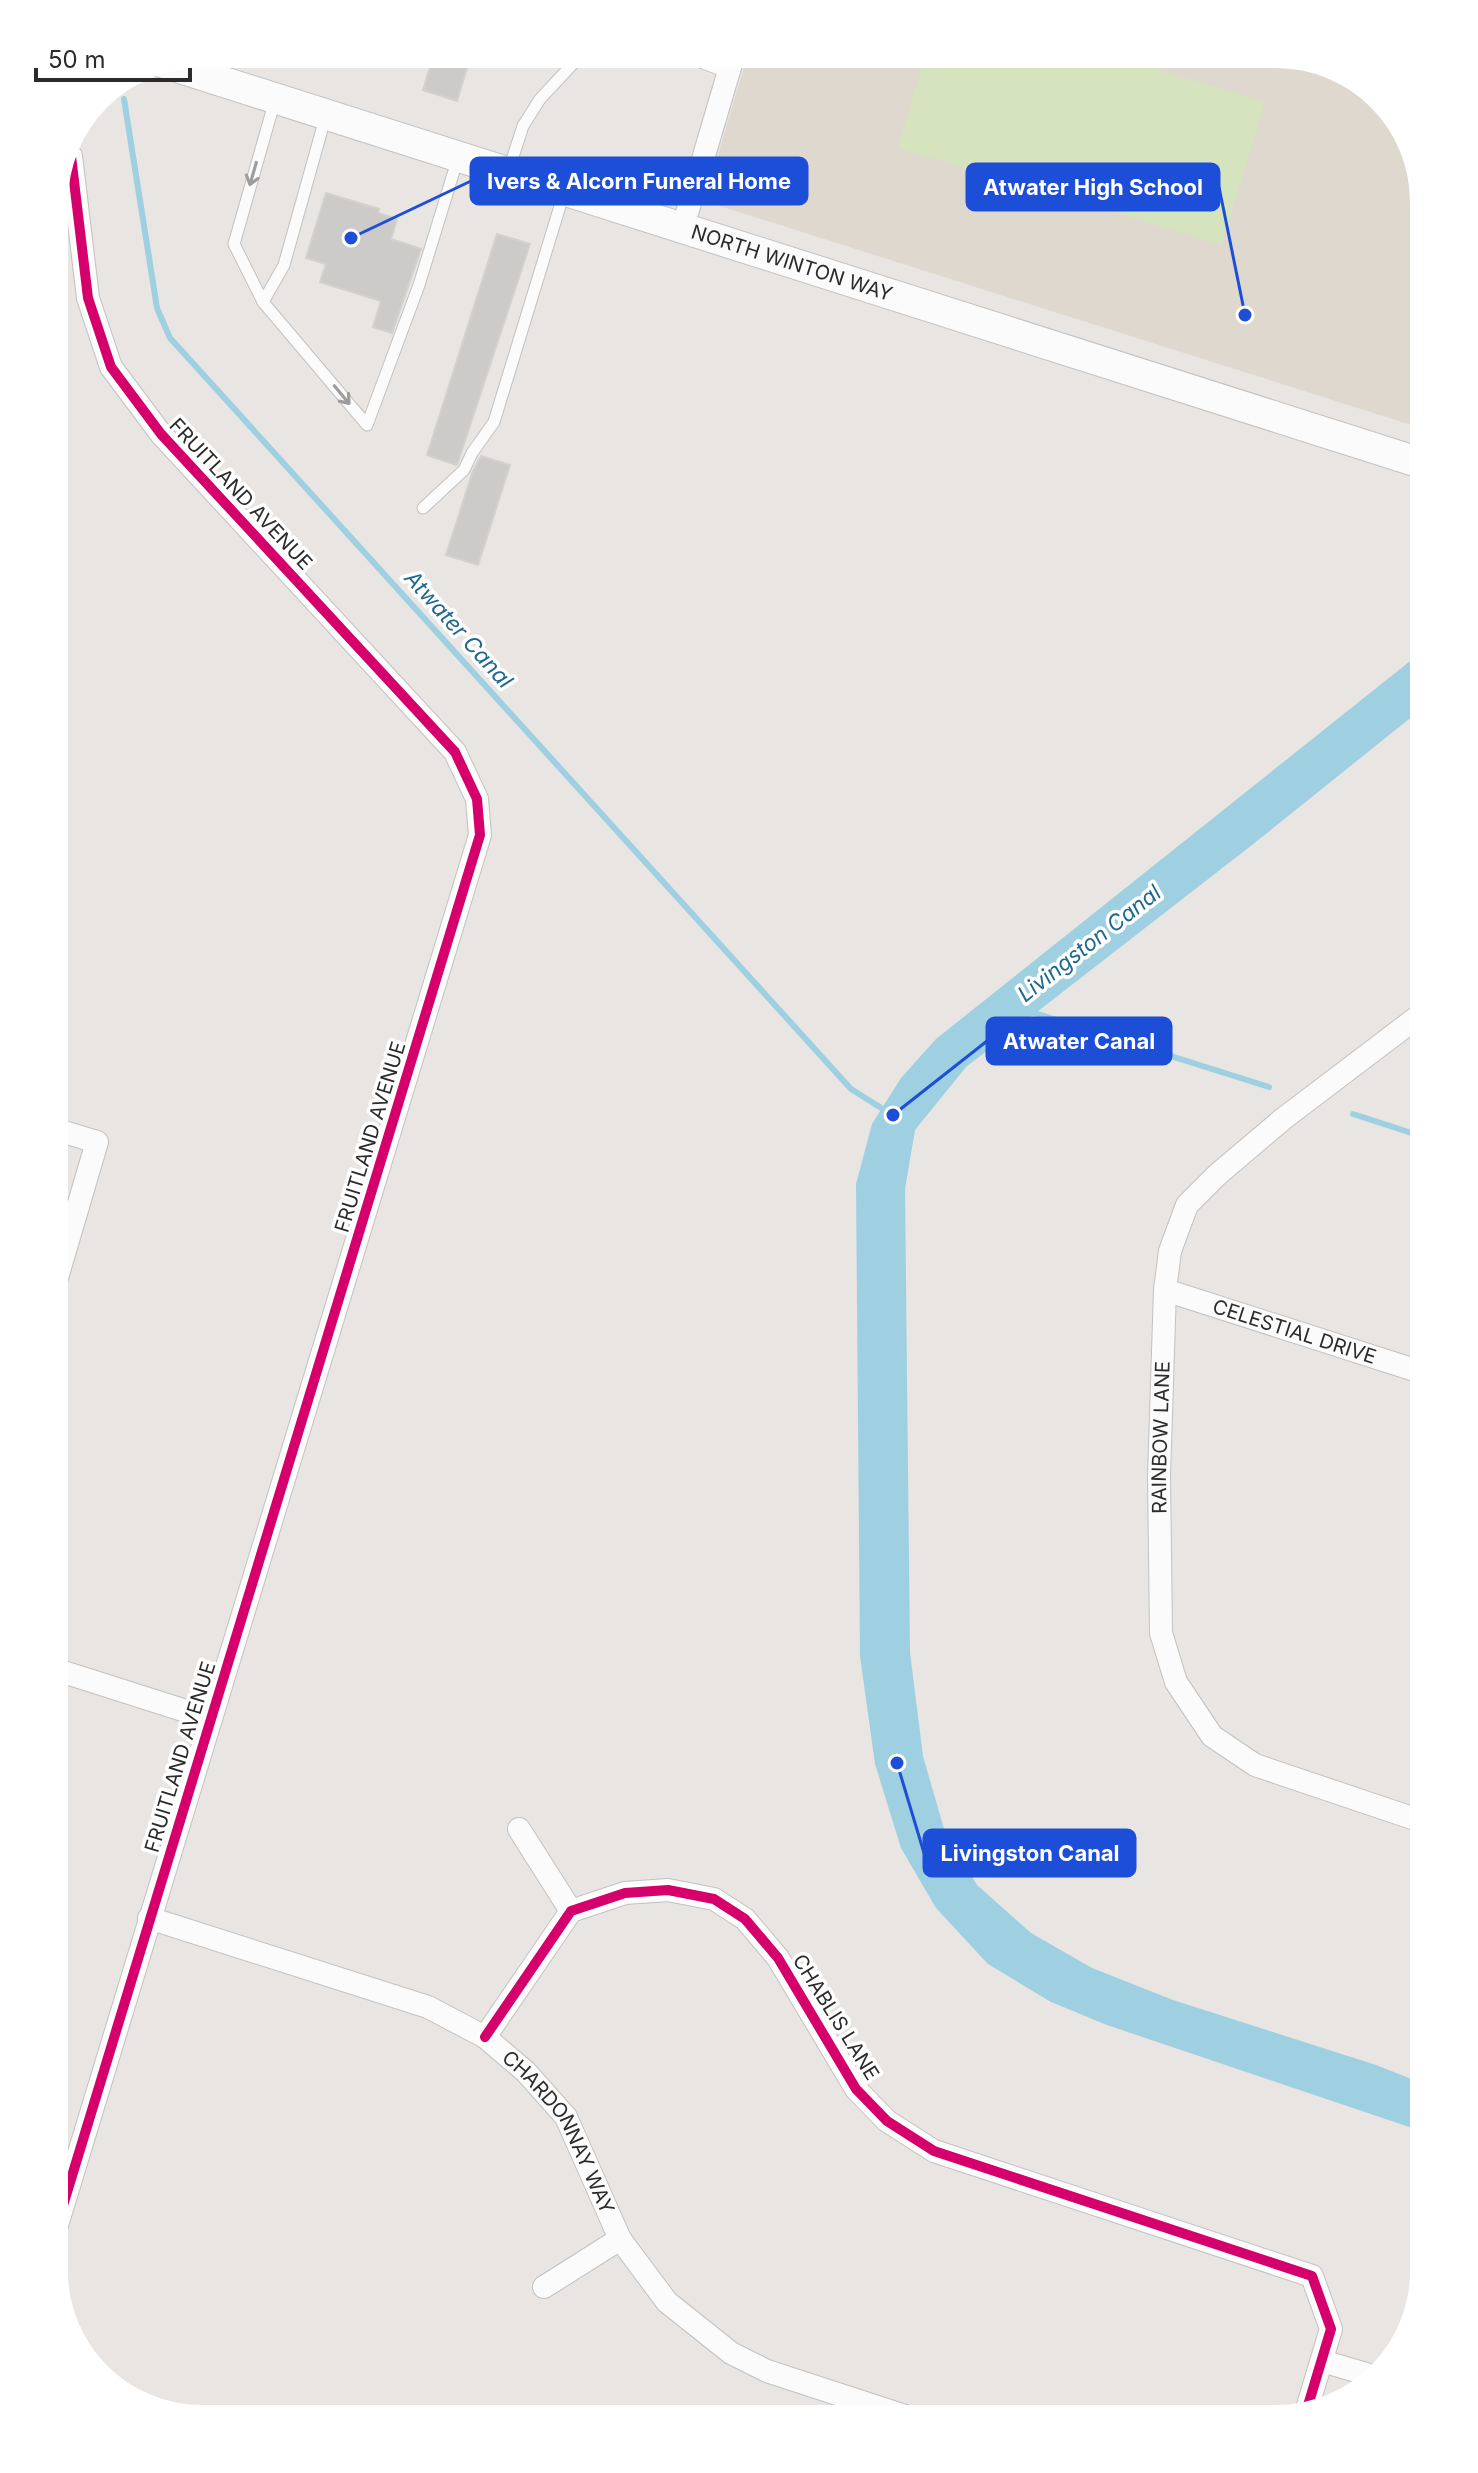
<svg xmlns="http://www.w3.org/2000/svg" width="1478" height="2473" viewBox="0 0 1478 2473" font-family="Inter,sans-serif">
	<style>
		.education { fill: #dfd8cf }
		.pitch { fill: #d5e3be }
		.water { fill: #9ed0e1 }
		.lines { fill: none; stroke-linecap: round; stroke-linejoin: round }
		.stream { stroke: #9ed0e1; stroke-width: 6 }
		.building { fill: #cdcbc9; stroke: #d3d1ce; stroke-width: 2 }
		.service-casing { stroke: #c2c2c2; stroke-width: 13 }
		.minor-casing { stroke: #c2c2c2; stroke-width: 24 }
		.secondary-casing { stroke: #c2c2c2; stroke-width: 32 }
		.service { stroke: #fcfbfb; stroke-width: 11 }
		.minor { stroke: #fcfbfb; stroke-width: 22 }
		.secondary { stroke: #fcfbfb; stroke-width: 30 }
		.cycleway-casing { stroke: #fff; stroke-width: 15 }
		.cycleway { stroke: #d6006c; stroke-width: 10 }
		.oneway { stroke: #9e9d9d }
		.labels { text-anchor: middle; dominant-baseline: central; stroke-width: 7; stroke-linejoin: round; paint-order: stroke }
		.street-label { font-size: 20px; fill: #2b2b2b; stroke: #fff }
		.water-label { font-size: 22px; font-style: italic; fill: #1e688d; stroke: #fff }
		.leader { fill: none; stroke: #1d4ed8; stroke-width: 3 }
		.callout-dot { fill: #1d4ed8; stroke: #fff; stroke-width: 3 }
		.callout { fill: #1d4ed8; stroke: #1d4ed8; stroke-width: 3 }
		.callout-label { font-size: 22px; text-anchor: middle; font-weight: bold; fill: #fff }
	</style>
	<rect width="100%" height="100%" fill="#e8e5e2"/>
	<!-- education -->
	<path class="education" d="M748,54H1286L1359,79L1409,137L1424,202V429L704,201Z"/>
	<!-- pitch -->
	<path class="pitch" d="M926,54H1106L1265,102L1222,245L898,148Z"/>
	<!-- water -->
	<path class="water" d="M1424,650V707L1252,845L966,1067L915,1130L905,1189L910,1653L923,1756L944,1829L977,1885L1031,1933L1092,1968L1173,2000L1376,2065L1424,2084V2132L1107,2025L1051,2002L988,1964L936,1908L901,1848L875,1764L860,1656L856,1184L872,1124L901,1078L936,1039Z"/>
	<g class="lines">
		<!-- stream -->
		<g class="stream">
			<path d="M124,99L157,308L170,338L851,1089L886,1111"/>
			<path d="M1028,1011L1269,1087"/>
			<path d="M1353,1114L1424,1137"/>
		</g>
	</g>
	<!-- building -->
	<g class="building">
		<path d="M434,54H471L457,101L423,90Z"/>
		<path d="M326,193L379,209L378,213L397,219L391,239L421,249L392,333L373,327L381,301L320,282L326,264L306,258Z"/>
		<path d="M497,234L530,244L457,465L427,455Z"/>
		<path d="M481,456L510,465L478,565L446,555L473,471Z"/>
	</g>
	<g class="lines">
		<!-- service casing -->
		<g class="service-casing">
			<g id="service">
				<path d="M680,54L729,73"/>
				<path d="M275,100L234,244L263,302L367,425L419,285L458,158"/>
				<path d="M509,169L523,126L540,99L582,54"/>
				<path d="M263,302L284,265L326,115"/>
				<path d="M54,376L57,366L54,343"/>
				<path d="M423,508L464,470L472,453L494,422L564,193"/>
			</g>
		</g>
		<!-- minor casing -->
		<g class="minor-casing">
			<g id="minor">
				<path d="M682,230L734,54"/>
				<path d="M54,1288L97,1142L54,1129"/>
				<path id="s1" d="M1165,1290L1424,1373"/>
				<path d="M54,1669L211,1719"/>
				<path id="s2" d="M1424,1822L1255,1765L1212,1736L1176,1682L1161,1633L1159,1476L1165,1290L1170,1251L1187,1205L1217,1175L1283,1119L1424,1012"/>
				<path d="M519,1829L571,1911"/>
				<path id="s3" d="M149,1918L428,2007L485,2037L526,2072L566,2117L620,2239L667,2302L731,2353L767,2371L914,2419"/>
				<path d="M485,2037L571,1911L625,1893L668,1890L714,1899L745,1919L778,1958L856,2089L887,2121L934,2151L1312,2276L1331,2329L1306,2412"/>
				<path d="M54,2235L480,835L477,799L455,752L161,434L111,367L88,298L71,156"/>
				<path d="M544,2287L620,2239"/>
				<path d="M1322,2361L1373,2376"/>
			</g>
		</g>
		<!-- secondary casing -->
		<g class="secondary-casing">
			<g id="secondary">
				<path id="s4" d="M161,62L1424,464"/>
			</g>
		</g>
		<!-- service -->
		<use href="#service" class="service"/>
		<!-- minor -->
		<use href="#minor" class="minor"/>
		<!-- secondary -->
		<use href="#secondary" class="secondary"/>
		<!-- cycleway casing -->
		<g class="cycleway-casing">
			<g id="cycleway">
				<path d="M485,2037L571,1911L625,1893L668,1890L714,1899L745,1919L778,1958L856,2089L887,2121L934,2151L1312,2276L1331,2329L1306,2412"/>
				<path d="M54,2235L480,835L477,799L455,752L161,434L111,367L88,298L71,156"/>
			</g>
		</g>
		<!-- cycleway -->
		<use href="#cycleway" class="cycleway"/>
	</g>
	<!-- one-way arrows -->
	<defs><path id="oneway-shaft" d="M-6 0H5M1.5-3L5.5 0L1.5 3" fill="none" stroke-width="1.6" stroke-linecap="round" stroke-linejoin="round" transform="scale(2)"/></defs>
	<g class="oneway">
		<use href="#oneway-shaft" transform="translate(253 174) rotate(106)"/>
		<use href="#oneway-shaft" transform="translate(342 395) rotate(50)"/>
	</g>
	<g class="labels">
		<!-- street labels -->
		<g class="street-label">
			<text stroke="none"><textPath href="#s4" startOffset="662">NORTH WINTON WAY</textPath></text>
			<text transform="translate(241 494) rotate(47)">FRUITLAND AVENUE</text>
			<text transform="translate(370 1137) rotate(-73)">FRUITLAND AVENUE</text>
			<text stroke="none"><textPath href="#s1" startOffset="136">CELESTIAL DRIVE</textPath></text>
			<text stroke="none"><textPath href="#s2" startOffset="542">RAINBOW LANE</textPath></text>
			<text transform="translate(180 1757) rotate(-73)">FRUITLAND AVENUE</text>
			<text transform="translate(836 2017) rotate(58)">CHABLIS LANE</text>
			<text stroke="none"><textPath href="#s3" startOffset="480">CHARDONNAY WAY</textPath></text>
		</g>
		<!-- water labels -->
		<g class="water-label">
			<text transform="translate(459 629) rotate(48)">Atwater Canal</text>
			<text transform="translate(1089 943) rotate(-38)">Livingston Canal</text>
		</g>
	</g>
	<!-- crop -->
	<path d="M0 0H1478V2473H0ZM202 68H1276A134 134 0 0 1 1410 202V2271A134 134 0 0 1 1276 2405H202A134 134 0 0 1 68 2271V202A134 134 0 0 1 202 68Z" fill="#fff" fill-rule="evenodd"/>
	<!-- callouts -->
	<path class="leader" d="M351 238L471 181M1245 315L1219 187M893 1115L987 1041M897 1763L924 1853"/>
	<g class="callout-dot">
		<circle cx="351" cy="238" r="8"/>
		<circle cx="1245" cy="315" r="8"/>
		<circle cx="893" cy="1115" r="8"/>
		<circle cx="897" cy="1763" r="8"/>
	</g>
	<g class="callout">
		<rect x="471" y="158" width="336" height="46" rx="8"/>
		<rect x="967" y="164" width="252" height="46" rx="8"/>
		<rect x="987" y="1018" width="184" height="46" rx="8"/>
		<rect x="924" y="1830" width="211" height="46" rx="8"/>
	</g>
	<g class="callout-label">
		<text x="639" y="189">Ivers &amp; Alcorn Funeral Home</text>
		<text x="1093" y="195">Atwater High School</text>
		<text x="1079" y="1049">Atwater Canal</text>
		<text x="1030" y="1861">Livingston Canal</text>
	</g>
	<!-- scale -->
	<path d="M36 68v12h154v-12" fill="none" stroke="#2b2b2b" stroke-width="4"/>
	<text x="48" y="68" font-size="24" fill="#2b2b2b" stroke="#ffffff" stroke-width="6" paint-order="stroke">50 m</text>
</svg>
